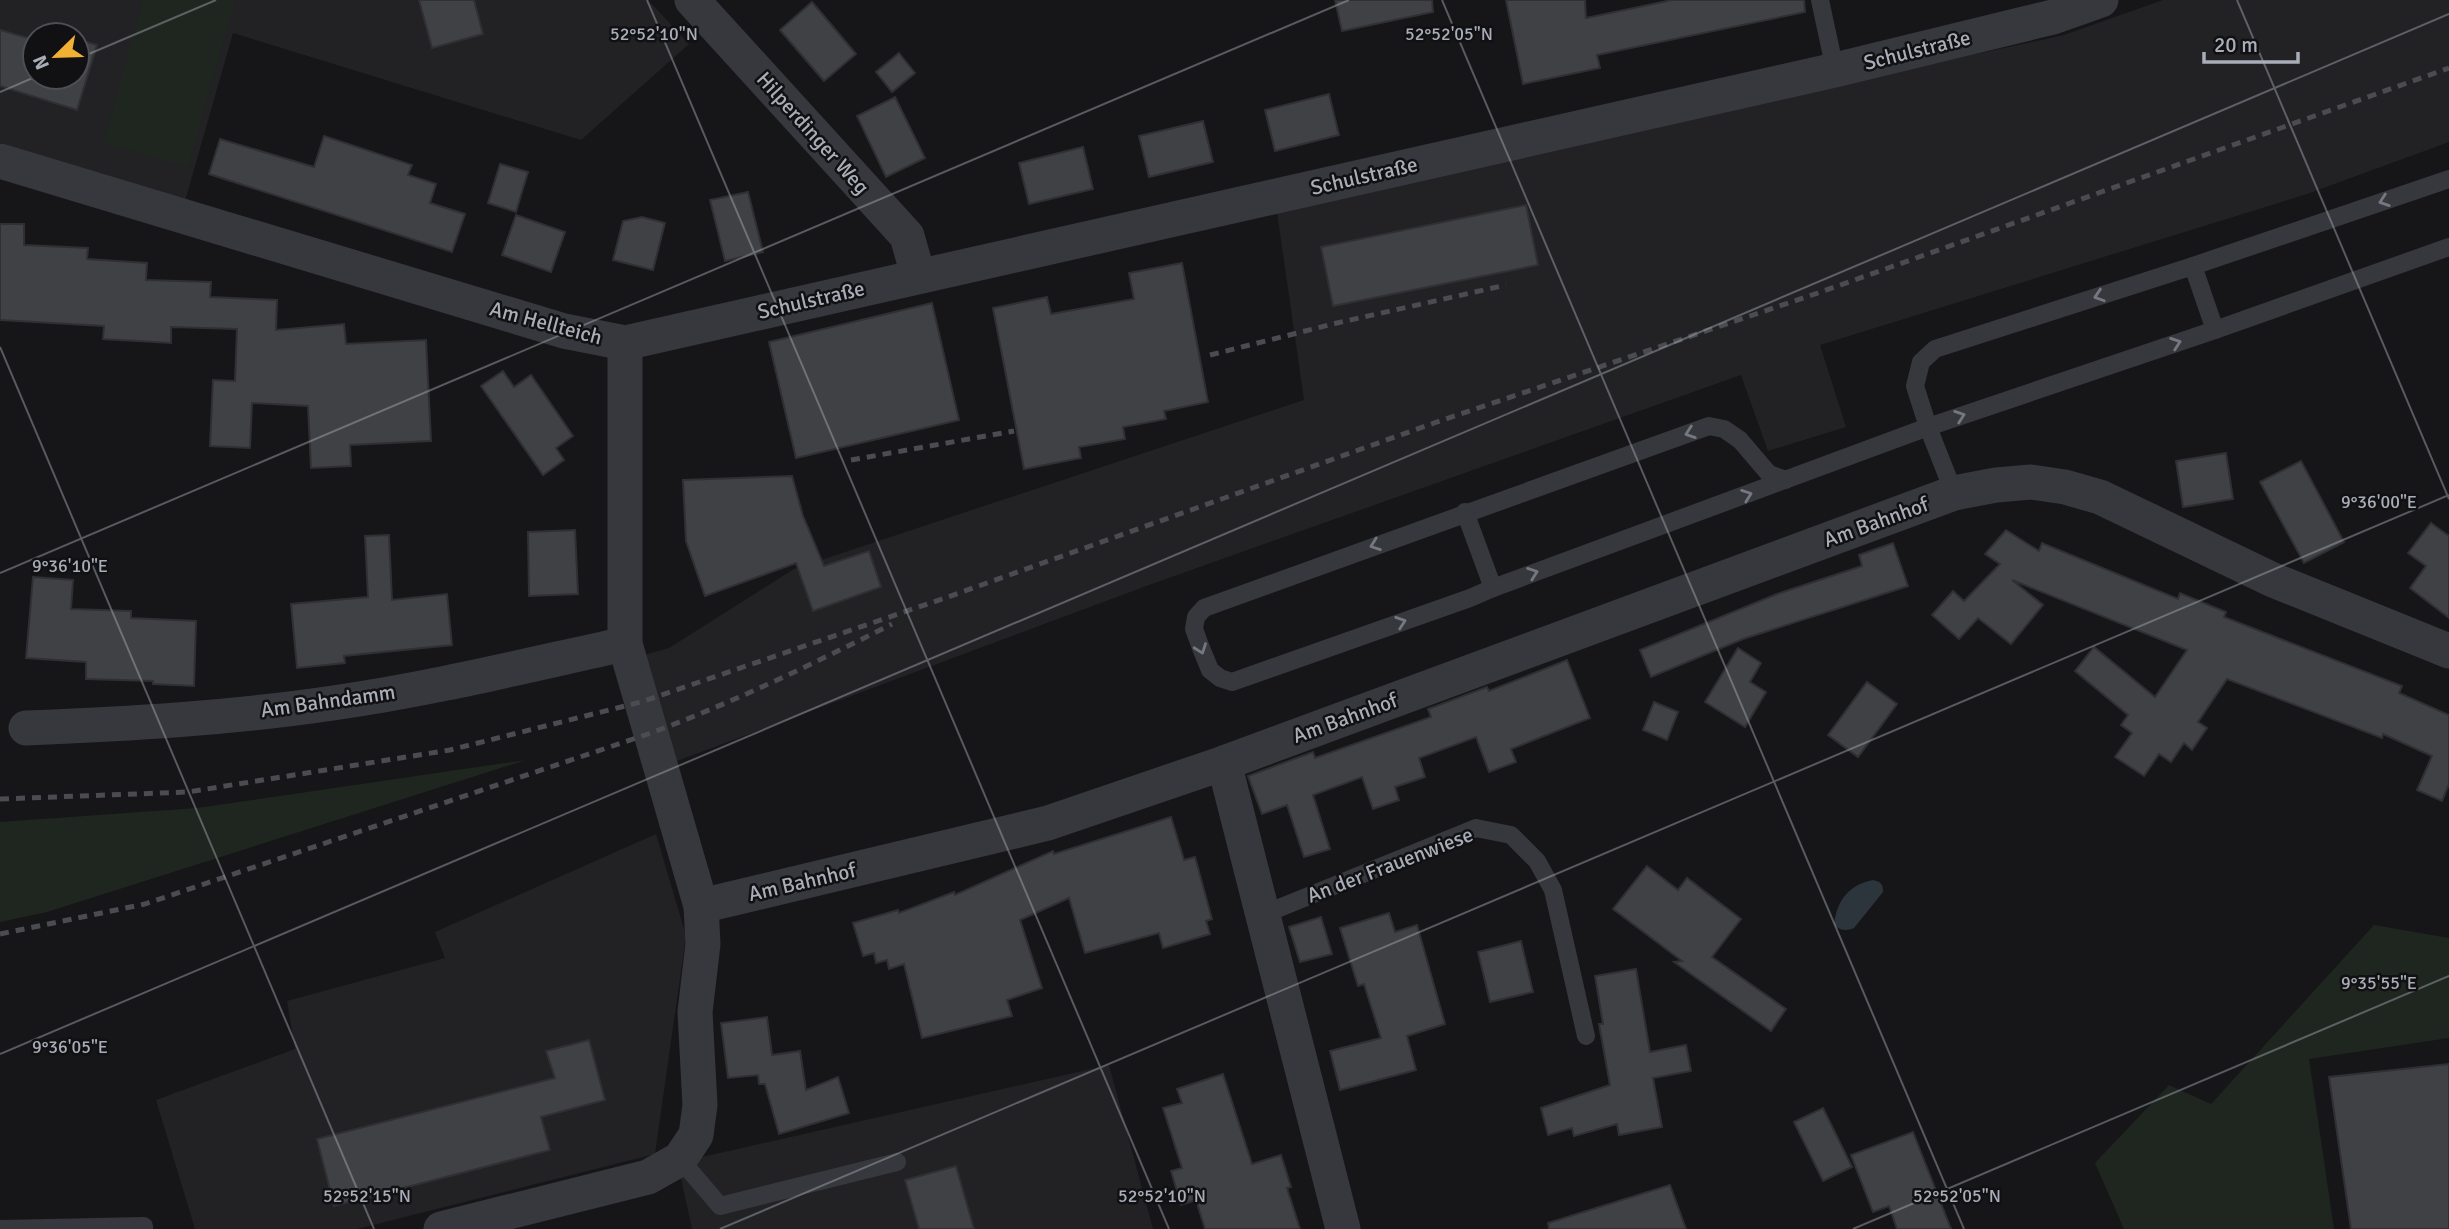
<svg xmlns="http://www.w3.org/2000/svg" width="2449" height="1229" viewBox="0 0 2449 1229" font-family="Signika,sans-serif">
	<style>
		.built { fill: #222225; fill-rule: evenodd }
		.green { fill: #1e261f }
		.water { fill: #2c353c }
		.building { fill: #404145; stroke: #303034; stroke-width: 2 }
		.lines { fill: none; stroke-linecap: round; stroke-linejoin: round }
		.lane { stroke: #37383d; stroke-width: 18 }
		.street { stroke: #37383d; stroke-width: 35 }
		.rail { stroke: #4a4c52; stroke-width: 5; stroke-dasharray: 9 7; stroke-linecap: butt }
		.oneway { stroke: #757881 }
		.ticks { fill: none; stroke: #a8adb8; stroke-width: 2; stroke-opacity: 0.45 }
		.labels { text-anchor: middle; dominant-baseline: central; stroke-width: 5; stroke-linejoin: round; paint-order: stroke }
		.street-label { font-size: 21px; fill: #a8adb8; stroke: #111113 }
		.ticks-label { font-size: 18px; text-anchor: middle; fill: #a8adb8; stroke: #111113; stroke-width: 5; stroke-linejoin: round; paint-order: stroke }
	</style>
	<rect width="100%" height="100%" fill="#161618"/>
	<!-- built -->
	<g class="built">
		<path d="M0,0H648L689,44L581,140L233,33L185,201L0,143ZM35,35H77V77H35Z"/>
		<path d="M2163,0H2449V142L2307,194L1820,345L1846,427L1768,451L1741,375L1149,585L677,761L640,656L669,648L794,569L1304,400L1276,205L2064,35Z"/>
		<path d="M656,834L686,936L655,1154L357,1229H195L156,1100L295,1049L287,1001L445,958L435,932Z"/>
		<path d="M1109,1065L1153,1229H692L681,1178L689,1147L702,1157Z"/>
	</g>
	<!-- green -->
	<g class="green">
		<path d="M143,0H235L188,167L103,143Z"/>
		<path d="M526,760L47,912L0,922V822L197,808Z"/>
		<path d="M2374,925L2449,938V1038L2309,1059L2334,1229H2124L2095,1163L2169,1085L2211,1104Z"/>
	</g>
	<!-- water -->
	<path class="water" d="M1873,880C1881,882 1883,884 1883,892L1854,928C1847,931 1839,931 1834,924C1837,900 1849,885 1873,880Z"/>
	<!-- building -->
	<g class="building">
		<path d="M419,0H474L483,34L432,48Z"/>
		<path d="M1335,0H1432L1433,12L1342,31Z"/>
		<path d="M1506,0H1585L1586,18L1672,0H1804L1805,12L1597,55L1600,68L1523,84Z"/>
		<path d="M812,2L856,54L824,81L780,30Z"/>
		<path d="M0,30L35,40V77H77V39L97,45L77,110L0,86Z"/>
		<path d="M899,53L915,73L892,92L876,72Z"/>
		<path d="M1329,94L1339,135L1275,151L1265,110Z"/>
		<path d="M895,97L925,158L886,177L857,116Z"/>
		<path d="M1203,121L1213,162L1149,177L1139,136Z"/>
		<path d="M324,136L412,165L408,175L436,184L430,203L465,214L452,252L209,174L220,139L314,167Z"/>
		<path d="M1083,147L1093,189L1029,204L1019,163Z"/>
		<path d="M500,164L528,172L516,212L488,203Z"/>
		<path d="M748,192L763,252L725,261L710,200Z"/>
		<path d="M1526,205L1538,265L1333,306L1321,247Z"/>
		<path d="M516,215L565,232L551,272L502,255Z"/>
		<path d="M642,217L665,223L653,270L613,260L623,221Z"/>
		<path d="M0,224H24V245L88,248L87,259L147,263L146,280L211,282L210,297L277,300L276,330L344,324L346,344L426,340L431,441L350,445L351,466L311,468L308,406L252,403L250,448L210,446L213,380L235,381L237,329L171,327V343L103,339L104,326L0,320Z"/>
		<path d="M1182,263L1208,402L1164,411L1166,419L1123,427L1125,439L1079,447L1081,458L1024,469L993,308L1047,297L1051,314L1134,299L1129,273Z"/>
		<path d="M932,303L959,420L796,458L769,342Z"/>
		<path d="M503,371L514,387L531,375L573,436L556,448L564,460L543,475L481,386Z"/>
		<path d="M2226,453L2233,499L2183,507L2176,461Z"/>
		<path d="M2301,461L2344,542L2304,563L2260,482Z"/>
		<path d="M792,476L803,516L824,566L869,551L881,587L813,611L796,563L705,596L686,541L683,480Z"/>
		<path d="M2431,523L2449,536V618L2410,588L2426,566L2408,553Z"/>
		<path d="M575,530L578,594L529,596L528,532Z"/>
		<path d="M2006,530L2039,551L2042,543L2178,599L2180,593L2226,612L2224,617L2402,686L2399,693L2449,715V784L2442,801L2417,790L2432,756L2383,734L2382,738L2227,679L2198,722L2207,728L2192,750L2184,743L2171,762L2159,754L2144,776L2115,757L2132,733L2121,725L2128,715L2075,671L2094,647L2155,697L2187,650L2012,580L2043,605L2011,644L1978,618L1959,639L1932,615L1953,591L1964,601L2000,564L1985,554Z"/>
		<path d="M389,535L392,600L447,594L452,645L344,656L345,663L297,668L291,604L368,597L365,536Z"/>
		<path d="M1893,543L1908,586L1743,639L1651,677L1640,650L1777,594L1862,566L1859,555Z"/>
		<path d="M33,577L73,580L71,609L131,611V618L196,621L194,686L153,684V681L86,679V662L26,658Z"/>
		<path d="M1738,648L1761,663L1750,682L1766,692L1745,727L1705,702Z"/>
		<path d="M1567,660L1590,718L1511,749L1516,762L1489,772L1476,737L1419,758L1425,777L1395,787L1399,800L1373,809L1362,777L1313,795L1330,849L1304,857L1287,805L1262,814L1248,776L1313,752L1315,758L1431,717L1428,709L1487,687L1489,691Z"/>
		<path d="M1867,682L1897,704L1858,757L1828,735Z"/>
		<path d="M1654,702L1678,712L1667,740L1643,730Z"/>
		<path d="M1171,817L1184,860L1195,857L1212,919L1206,921L1210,934L1163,948L1159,933L1085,953L1069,898L1020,920L1042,988L1007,1000L1012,1016L922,1038L904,964L889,969L887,960L876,963L874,953L863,956L853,923L898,910L899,913L954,892L955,895L1053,851L1054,854Z"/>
		<path d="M1647,866L1678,890L1687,878L1741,919L1712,957L1786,1009L1771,1031L1674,962L1682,961L1613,909Z"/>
		<path d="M1389,913L1395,932L1417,925L1445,1024L1407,1036L1416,1070L1340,1090L1330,1051L1381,1038L1364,984L1358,986L1340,928Z"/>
		<path d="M1321,917L1332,954L1300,962L1289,927Z"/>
		<path d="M1521,941L1533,992L1490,1002L1478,952Z"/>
		<path d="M1636,969L1650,1052L1686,1045L1691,1071L1653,1078L1662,1127L1619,1135L1617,1124L1574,1136L1572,1128L1548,1135L1541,1108L1610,1085L1599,1024H1603L1595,976Z"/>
		<path d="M767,1017L772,1055L800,1051L806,1090L838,1077L849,1113L779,1134L765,1084H759L758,1075L728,1078L721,1023Z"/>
		<path d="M589,1040L605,1100L541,1117L550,1150L334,1206L317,1139L555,1078L546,1051Z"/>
		<path d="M2449,1064V1229H2351L2329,1077Z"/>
		<path d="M1223,1074L1252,1164L1281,1155L1291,1187L1287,1188L1300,1229H1205L1196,1200L1181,1205L1171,1171L1182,1168L1163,1108L1182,1103L1177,1089Z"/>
		<path d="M1823,1108L1852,1167L1823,1181L1794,1122Z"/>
		<path d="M1913,1132L1951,1229H1897L1889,1206L1873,1212L1851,1155Z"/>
		<path d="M956,1166L974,1229H919L905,1180Z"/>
		<path d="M1670,1185L1686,1229H1549L1548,1223Z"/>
	</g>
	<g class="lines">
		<!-- lane -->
		<g class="lane">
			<path d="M1820,0L1835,70"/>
			<path d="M2193,266L2215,330"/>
			<path d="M1786,480L1769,474L1740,440L1724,429L1709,426L1204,608L1196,617L1194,629L1201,648L1210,670L1220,678L1232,682L1470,598L1493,588L1928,427L2215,330L2449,247"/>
			<path d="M1954,493L1928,427L1915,386L1921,362L1935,349L2193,266L2449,179"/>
			<path d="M1465,512L1493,588"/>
			<path d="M1262,915L1476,828L1511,835L1537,861L1553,890L1586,1036"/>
			<path d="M680,1159L720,1206L897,1162"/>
			<path d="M0,1229L144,1226V1229"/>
		</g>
		<!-- street -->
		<g class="street">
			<path d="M692,0L907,236L918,275"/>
			<path d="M0,161L564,331L625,343L1835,70L2053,17L2101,0"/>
			<path d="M26,728C129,724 232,718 333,703C432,689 528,665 625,644"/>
			<path d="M1224,763L1343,1229"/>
			<path d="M701,906L1048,823L1224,763L1954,493L1996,485L2031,482L2065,487L2100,497L2273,580L2449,651"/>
			<path d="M441,1229L648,1177L680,1159L696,1135L700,1105L695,1012L703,944L701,906L625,644V343"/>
		</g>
		<!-- rail -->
		<g class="rail">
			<path d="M1210,355L1337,323L1506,285"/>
			<path d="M851,460L1014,431"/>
			<path d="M0,799L188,792L450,750L641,702L945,598L1434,423L1818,293L2449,68"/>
			<path d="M0,934L145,904L651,733C734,702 813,664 892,624"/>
		</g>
	</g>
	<!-- one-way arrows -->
	<defs><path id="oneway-chevron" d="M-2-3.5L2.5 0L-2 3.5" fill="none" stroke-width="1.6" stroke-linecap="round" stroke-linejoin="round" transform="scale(1.75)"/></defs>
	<g class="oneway">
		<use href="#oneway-chevron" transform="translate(2384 201) rotate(161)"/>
		<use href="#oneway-chevron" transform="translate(2099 296) rotate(162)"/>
		<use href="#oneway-chevron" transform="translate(2176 343) rotate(-19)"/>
		<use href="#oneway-chevron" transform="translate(1960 416) rotate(-19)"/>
		<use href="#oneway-chevron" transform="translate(1690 433) rotate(161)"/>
		<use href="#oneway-chevron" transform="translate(1747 495) rotate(-20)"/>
		<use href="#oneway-chevron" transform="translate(1375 545) rotate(160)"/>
		<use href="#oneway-chevron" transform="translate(1533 573) rotate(-20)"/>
		<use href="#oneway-chevron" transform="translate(1401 622) rotate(-19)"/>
		<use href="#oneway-chevron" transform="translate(1201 649) rotate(70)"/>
	</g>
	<!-- ticks -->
	<path class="ticks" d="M647,0L1169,1229M1442,0L1964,1229M2237,0L2449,499M77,59L216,0M0,92L35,77M0,347L374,1229M0,573L1349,0M0,1054L2449,14M720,1229L2449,495M1853,1229L2449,976"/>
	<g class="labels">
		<!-- street labels -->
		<g class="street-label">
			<text transform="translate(1917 50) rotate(-14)">Schulstraße</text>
			<text transform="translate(813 133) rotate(48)">Hilperdinger Weg</text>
			<text transform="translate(1364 176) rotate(-13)">Schulstraße</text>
			<text transform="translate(811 300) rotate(-13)">Schulstraße</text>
			<text transform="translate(546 323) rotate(15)">Am Hellteich</text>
			<text transform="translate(1876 522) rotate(-20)">Am Bahnhof</text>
			<text transform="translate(328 701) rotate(-8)">Am Bahndamm</text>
			<text transform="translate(1345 718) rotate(-20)">Am Bahnhof</text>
			<text transform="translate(1390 865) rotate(-21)">An der Frauenwiese</text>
			<text transform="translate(802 882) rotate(-13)">Am Bahnhof</text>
		</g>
	</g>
	<g class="ticks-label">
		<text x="654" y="40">52°52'10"N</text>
		<text x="1449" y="40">52°52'05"N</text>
		<text x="2379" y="508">9°36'00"E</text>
		<text x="70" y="572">9°36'10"E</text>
		<text x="2379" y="989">9°35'55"E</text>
		<text x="70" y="1053">9°36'05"E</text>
		<text x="367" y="1202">52°52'15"N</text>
		<text x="1162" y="1202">52°52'10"N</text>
		<text x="1957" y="1202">52°52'05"N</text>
	</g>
	<!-- north arrow -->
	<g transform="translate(56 56) rotate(247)"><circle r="33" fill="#111113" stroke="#4d4f55" stroke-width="2"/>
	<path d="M0-5L12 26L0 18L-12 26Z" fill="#f2b134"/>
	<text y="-10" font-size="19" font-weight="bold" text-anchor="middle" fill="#a8adb8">N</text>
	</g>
	<!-- scale -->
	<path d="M2204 52v10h94v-10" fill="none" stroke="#a8adb8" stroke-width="3.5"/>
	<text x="2214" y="52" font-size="21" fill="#a8adb8" stroke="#111113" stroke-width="5" paint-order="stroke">20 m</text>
</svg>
